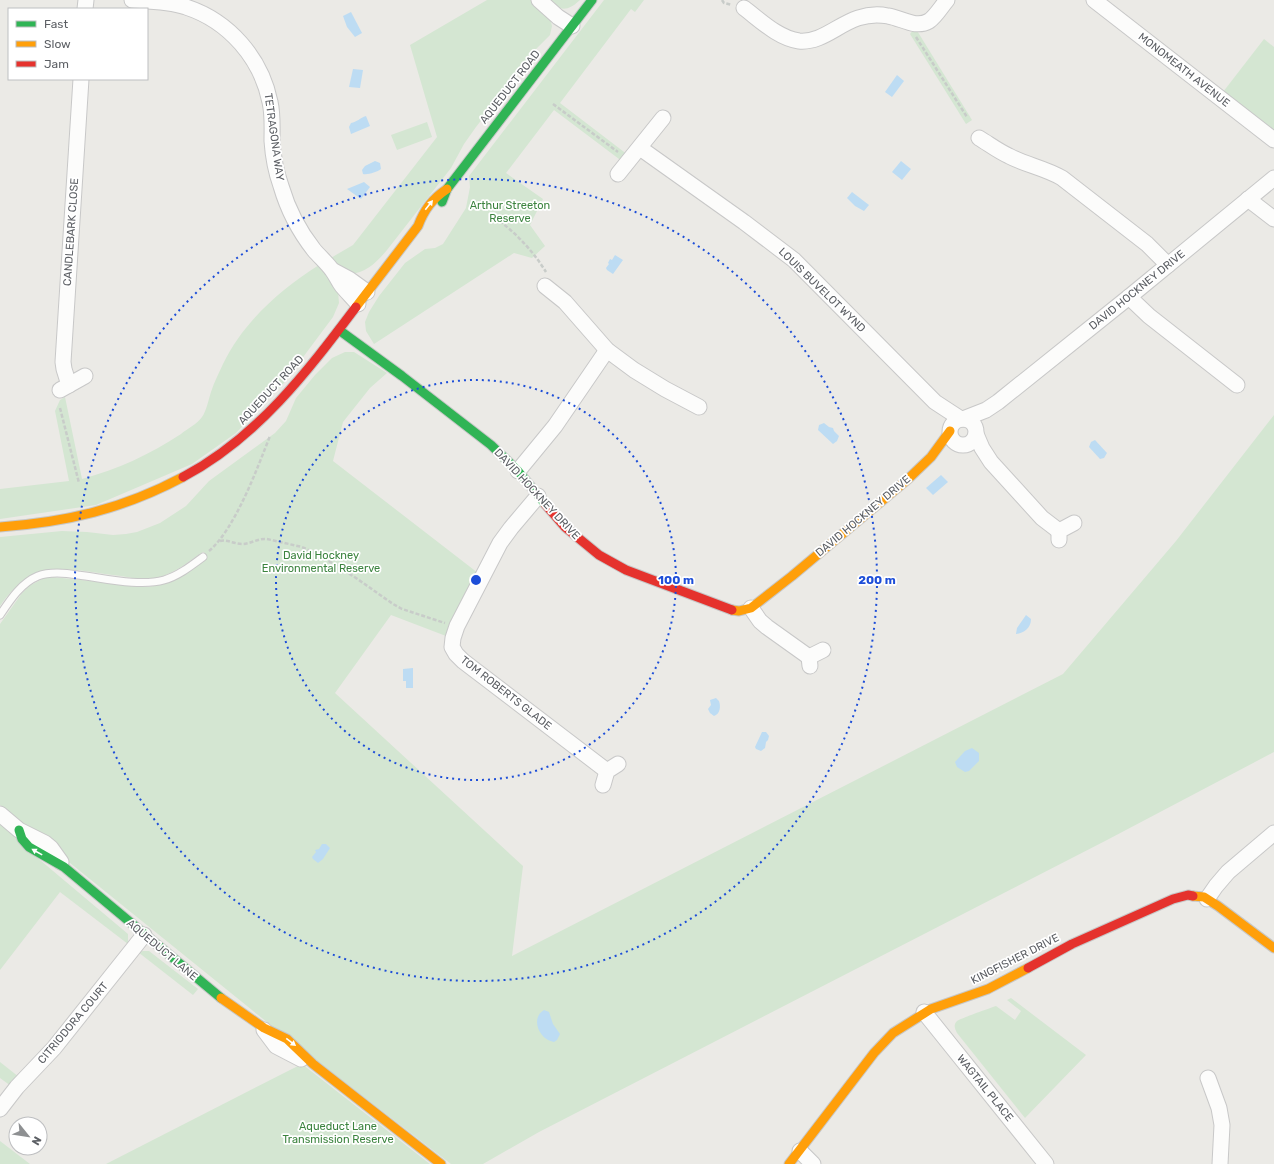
<svg xmlns="http://www.w3.org/2000/svg" width="1274" height="1164" viewBox="0 0 1274 1164" font-family="Rubik,sans-serif">
	<style>
		.green { fill: #d4e6d2 }
		.water { fill: #bddcf3 }
		.lines { fill: none; stroke-linecap: round; stroke-linejoin: round }
		.lane-casing { stroke: #c8c8c8; stroke-width: 9 }
		.street-casing { stroke: #c8c8c8; stroke-width: 17 }
		.fast-casing { stroke: #c7c7c7; stroke-width: 11 }
		.slow-casing { stroke: #c7c7c7; stroke-width: 11 }
		.jam-casing { stroke: #c7c7c7; stroke-width: 11 }
		.path { stroke: #c8ccc9; stroke-width: 2.5; stroke-dasharray: 4 2; stroke-linecap: butt }
		.lane { stroke: #fcfcfb; stroke-width: 7 }
		.street { stroke: #fcfcfb; stroke-width: 15 }
		.fast { stroke: #30b455; stroke-width: 9 }
		.slow { stroke: #ff9f0a; stroke-width: 9 }
		.jam { stroke: #e5322d; stroke-width: 9 }
		.oneway { fill: #fff }
		.ring { fill: none; stroke: #1d4ed8; stroke-width: 2; stroke-dasharray: 2 4 }
		.labels { text-anchor: middle; dominant-baseline: central; stroke-width: 3.5; stroke-linejoin: round; paint-order: stroke }
		.street-label { font-size: 11px; fill: #5c5f64; stroke: #fff }
		.park-label { font-size: 11px; fill: #3b833e; stroke: #fff }
		.centre { fill: #1d4ed8; stroke: #fff; stroke-width: 2 }
		.ring-label { font-size: 12px; text-anchor: middle; font-weight: bold; fill: #1d4ed8; stroke: #fff; stroke-width: 3.5; stroke-linejoin: round; paint-order: stroke }
	</style>
	<rect width="100%" height="100%" fill="#ebeae6"/>
	<!-- green -->
	<g class="green">
		<path d="M487,0H532L550,18L552,26L550,35L537,48L476,127L464,144L451,168L387,250C377,262 366,273 350,274L329,259L353,245L437,137L410,45Z"/>
		<path d="M546,0H580C566,13 560,10 546,0Z"/>
		<path d="M604,0H644L635,12L631,9L560,103L628,155L623,162L554,110L506,173L543,199L530,225L545,246L532,258L514,253L374,344L366,331L365,322L369,312L379,296L405,263L425,249L435,248L443,244L466,208L470,187L469,176Z"/>
		<path d="M914,29H916L972,120L966,124L910,34Z"/>
		<path d="M1264,39L1274,47V132L1223,92Z"/>
		<path d="M427,122L432,137L397,150L391,135Z"/>
		<path d="M319,265L338,291L339,303L333,317L283,384L236,433L192,464L96,505L0,519V489L69,481L55,411L60,400L65,397L82,479C118,469 149,455 181,434C187,429 197,424 202,417C206,412 209,398 211,392C214,382 219,373 223,364C244,321 280,290 319,265Z"/>
		<path d="M345,352H354L387,373L370,388L343,422L333,461L478,573L446,636L391,615L335,693L523,866L512,956L1063,674L1176,541L1274,415V752L1107,840L539,1132L483,1164H451L268,1023L28,829L0,805V624L22,593L29,586L44,578L53,577L146,587C168,585 187,575 204,561L206,558L204,552H203C188,562 173,575 155,578C144,580 132,578 121,576C69,570 35,555 0,606V537L62,531L87,532L113,535L126,534L137,532L160,523L186,506L209,481L275,433L286,421L296,398L315,375L332,358Z"/>
		<path d="M0,822L34,855L128,934V944L60,892L0,970Z"/>
		<path d="M143,951H149L198,989L193,995L138,952Z"/>
		<path d="M1011,998L1086,1055L1025,1118L957,1033C955,1029 953,1025 957,1021C959,1019 990,1008 996,1006L1015,1020L1021,1011L1007,1000Z"/>
		<path d="M0,1062L19,1077L11,1086L0,1078Z"/>
		<path d="M302,1064L430,1164H106L288,1071Z"/>
		<path d="M0,1141L30,1164H0Z"/>
	</g>
	<!-- water -->
	<g class="water">
		<path d="M351,12L362,33L355,37L347,27L343,16Z"/>
		<path d="M353,69L363,70L360,88L349,87Z"/>
		<path d="M897,75L904,81L892,97L885,92Z"/>
		<path d="M366,116L370,126L351,134L349,127L351,123C357,122 360,118 366,116Z"/>
		<path d="M375,161L380,163L381,169C377,172 368,175 363,174L362,170L365,166Z"/>
		<path d="M901,161L911,169L902,180L892,172Z"/>
		<path d="M364,182L370,187L361,199L347,189Z"/>
		<path d="M852,192L869,205L864,211L855,206L847,198Z"/>
		<path d="M615,255L623,260L613,274L607,270L606,268L609,264L608,263L610,259L612,260Z"/>
		<path d="M824,423L829,427L833,428L834,431L839,436L837,441L833,444L818,430L819,425Z"/>
		<path d="M1095,440L1107,453L1104,458L1100,459L1089,447L1091,442Z"/>
		<path d="M941,475L948,482L933,495L926,488Z"/>
		<path d="M1026,615L1031,619C1031,628 1024,633 1016,634L1017,628Z"/>
		<path d="M413,668V688H406V681H403V669Z"/>
		<path d="M716,698L719,701C721,707 720,714 714,716L710,713L708,709L711,705L710,700Z"/>
		<path d="M762,732H766L769,736L768,740L766,742L765,748L761,751L756,749L755,747Z"/>
		<path d="M972,748L979,753V761L969,771L965,772L957,767L955,762L965,751Z"/>
		<path d="M322,844H326L330,848L323,859L318,863L313,859L312,857L316,852L315,850L319,849Z"/>
		<path d="M544,1010L549,1012L553,1024L560,1034L557,1040L554,1042C539,1040 530,1018 544,1010Z"/>
	</g>
	<g class="lines">
		<!-- lane casing -->
		<g class="lane-casing">
			<path id="lane" d="M0,615C10,600 21,583 38,576C51,571 66,573 78,575C103,578 140,587 164,580C178,576 191,566 203,557"/>
		</g>
		<!-- street casing -->
		<g class="street-casing">
			<g id="street">
				<path d="M132,0C150,1 169,1 186,7C229,21 261,58 270,102C273,115 272,128 272,141C273,156 276,172 281,186C288,210 299,231 314,250C320,257 327,263 332,270C336,275 338,281 342,286C347,292 353,298 358,304"/>
				<path d="M539,0L558,17L572,26"/>
				<path d="M1094,0L1274,140"/>
				<path d="M744,8C760,20 778,38 799,41C821,43 837,25 858,18C867,15 878,14 888,16C902,18 915,29 929,21C936,16 941,7 947,0"/>
				<path d="M85,9L86,0"/>
				<path d="M979,138C989,144 998,151 1009,156C1026,165 1045,168 1062,178L1147,244L1168,265"/>
				<path d="M640,148L744,222L794,260L935,402L961,419"/>
				<path d="M618,174L663,118"/>
				<path d="M1248,199L1274,219"/>
				<path d="M334,271L349,279L367,292"/>
				<path d="M545,286L565,302L607,350L634,370L665,389L699,407"/>
				<path d="M1129,297L1149,316L1237,385"/>
				<path d="M69,385L64,369L63,362L81,79"/>
				<path d="M60,390L85,376"/>
				<circle cx="963" cy="432" r="13"/>
				<path d="M963,419L986,410L998,402L1129,297L1274,178"/>
				<path d="M976,434L982,448L991,462L1042,518L1059,531"/>
				<path d="M518,471L555,426L607,350"/>
				<path d="M538,496L511,528L500,543L457,626L453,638L452,647L456,654L463,661L607,771"/>
				<path d="M1059,540V531L1074,523"/>
				<path d="M751,608L760,621L767,627L809,657"/>
				<path d="M810,666L809,657L823,650"/>
				<path d="M603,785L607,771L618,764"/>
				<path d="M0,814L19,830L45,843L51,848L61,862"/>
				<path d="M1207,899L1216,886L1228,872L1274,833"/>
				<path d="M924,1012L1046,1164"/>
				<path d="M264,1030L276,1046L301,1059"/>
				<path d="M1208,1078L1219,1108L1222,1125L1220,1164"/>
				<path d="M0,1109L17,1087L54,1048L144,935"/>
				<path d="M800,1151L813,1164"/>
			</g>
		</g>
		<!-- fast casing -->
		<g class="fast-casing">
			<g id="fast">
				<path d="M442,202L447,189L592,0"/>
				<path d="M339,330L402,376L491,445L518,471L545,504"/>
				<path d="M19,830L22,839L29,847L64,867L221,998"/>
			</g>
		</g>
		<!-- slow casing -->
		<g class="slow-casing">
			<g id="slow">
				<path d="M356,307L418,226C424,210 432,199 447,189"/>
				<path d="M0,527C67,522 123,509 183,477"/>
				<path d="M732,610L739,611L751,608L792,576L908,479L931,457L950,431"/>
				<path d="M1193,896L1204,897L1218,906L1274,948"/>
				<path d="M221,998L264,1028L287,1039L313,1064L441,1164"/>
				<path d="M789,1164L874,1053L893,1033L931,1009L988,989L1028,968"/>
			</g>
		</g>
		<!-- jam casing -->
		<g class="jam-casing">
			<g id="jam">
				<path d="M183,477C257,438 307,372 356,307"/>
				<path d="M545,504L565,527L599,555L626,570L732,610"/>
				<path d="M1028,968L1072,944L1173,899L1188,895L1193,896"/>
			</g>
		</g>
		<!-- path -->
		<g class="path">
			<path d="M722,0L724,3L732,5"/>
			<path d="M916,37L967,117"/>
			<path d="M553,104L618,152"/>
			<path d="M490,214C513,230 531,248 546,272"/>
			<path d="M60,408L79,483"/>
			<path d="M220,541C227,539 234,544 242,544C251,544 258,538 267,539L302,547L321,556L356,578L393,604L402,609L445,623"/>
			<path d="M209,551C235,529 257,469 270,436"/>
		</g>
		<!-- lane -->
		<use href="#lane" class="lane"/>
		<!-- street -->
		<use href="#street" class="street"/>
		<!-- fast -->
		<use href="#fast" class="fast"/>
		<!-- slow -->
		<use href="#slow" class="slow"/>
		<!-- jam -->
		<use href="#jam" class="jam"/>
	</g>
	<!-- one-way arrows -->
	<defs><path id="oneway-solid" d="M-6-.8H1V-3.2L6.5 0L1 3.2V.8H-6Z"/></defs>
	<g class="oneway">
		<use href="#oneway-solid" transform="translate(429 205) rotate(-52)"/>
		<use href="#oneway-solid" transform="translate(37 852) rotate(-151)"/>
		<use href="#oneway-solid" transform="translate(291 1042) rotate(38)"/>
	</g>
	<!-- distance rings -->
	<g class="ring">
		<circle cx="476" cy="580" r="200"/>
		<circle cx="476" cy="580" r="401"/>
	</g>
	<g class="labels">
		<!-- street labels -->
		<g class="street-label">
			<text transform="translate(1184 70) rotate(38)">MONOMEATH AVENUE</text>
			<text transform="translate(510 87) rotate(-52)">AQUEDUCT ROAD</text>
			<text transform="translate(274 137) rotate(82)">TETRAGONA WAY</text>
			<text transform="translate(71 232) rotate(-86)">CANDLEBARK CLOSE</text>
			<text transform="translate(822 290) rotate(44)">LOUIS BUVELOT WYND</text>
			<text transform="translate(1137 290) rotate(-39)">DAVID HOCKNEY DRIVE</text>
			<text transform="translate(271 390) rotate(-47)">AQUEDUCT ROAD</text>
			<text transform="translate(537 494) rotate(47)">DAVID HOCKNEY DRIVE</text>
			<text transform="translate(863 516) rotate(-40)">DAVID HOCKNEY DRIVE</text>
			<text transform="translate(506 693) rotate(38)">TOM ROBERTS GLADE</text>
			<text transform="translate(162 950) rotate(40)">AQUEDUCT LANE</text>
			<text transform="translate(1015 959) rotate(-27)">KINGFISHER DRIVE</text>
			<text transform="translate(73 1023) rotate(-50)">CITRIODORA COURT</text>
			<text transform="translate(985 1088) rotate(51)">WAGTAIL PLACE</text>
		</g>
		<!-- park labels -->
		<g class="park-label">
			<text x="510" y="205">Arthur Streeton<tspan x="510" dy="13">Reserve</tspan></text>
			<text x="321" y="555">David Hockney<tspan x="321" dy="13">Environmental Reserve</tspan></text>
			<text x="338" y="1126">Aqueduct Lane<tspan x="338" dy="13">Transmission Reserve</tspan></text>
		</g>
	</g>
	<circle cx="476" cy="580" r="6" class="centre"/>
	<g class="ring-label">
		<text x="676" y="584">100 m</text>
		<text x="877" y="584">200 m</text>
	</g>
	<!-- legend -->
	<rect x="8" y="8" width="140" height="72" fill="#ffffff" stroke="#bebfc1"/>
	<rect x="16" y="21" width="20" height="6" fill="#30b455" stroke="#bebfc1"/>
	<text x="44" y="28" font-size="12" fill="#5c5f64">Fast</text>
	<rect x="16" y="41" width="20" height="6" fill="#ff9f0a" stroke="#bebfc1"/>
	<text x="44" y="48" font-size="12" fill="#5c5f64">Slow</text>
	<rect x="16" y="61" width="20" height="6" fill="#e5322d" stroke="#bebfc1"/>
	<text x="44" y="68" font-size="12" fill="#5c5f64">Jam</text>
	<!-- north arrow -->
	<g transform="translate(28 1136) rotate(120)"><circle r="19" fill="#ffffff" stroke="#bebfc1"/>
	<path d="M0-3L7 15L0 10L-7 15Z" fill="#8e9092"/>
	<text y="-6" font-size="11" font-weight="bold" text-anchor="middle" fill="#5c5f64">N</text>
	</g>
</svg>
